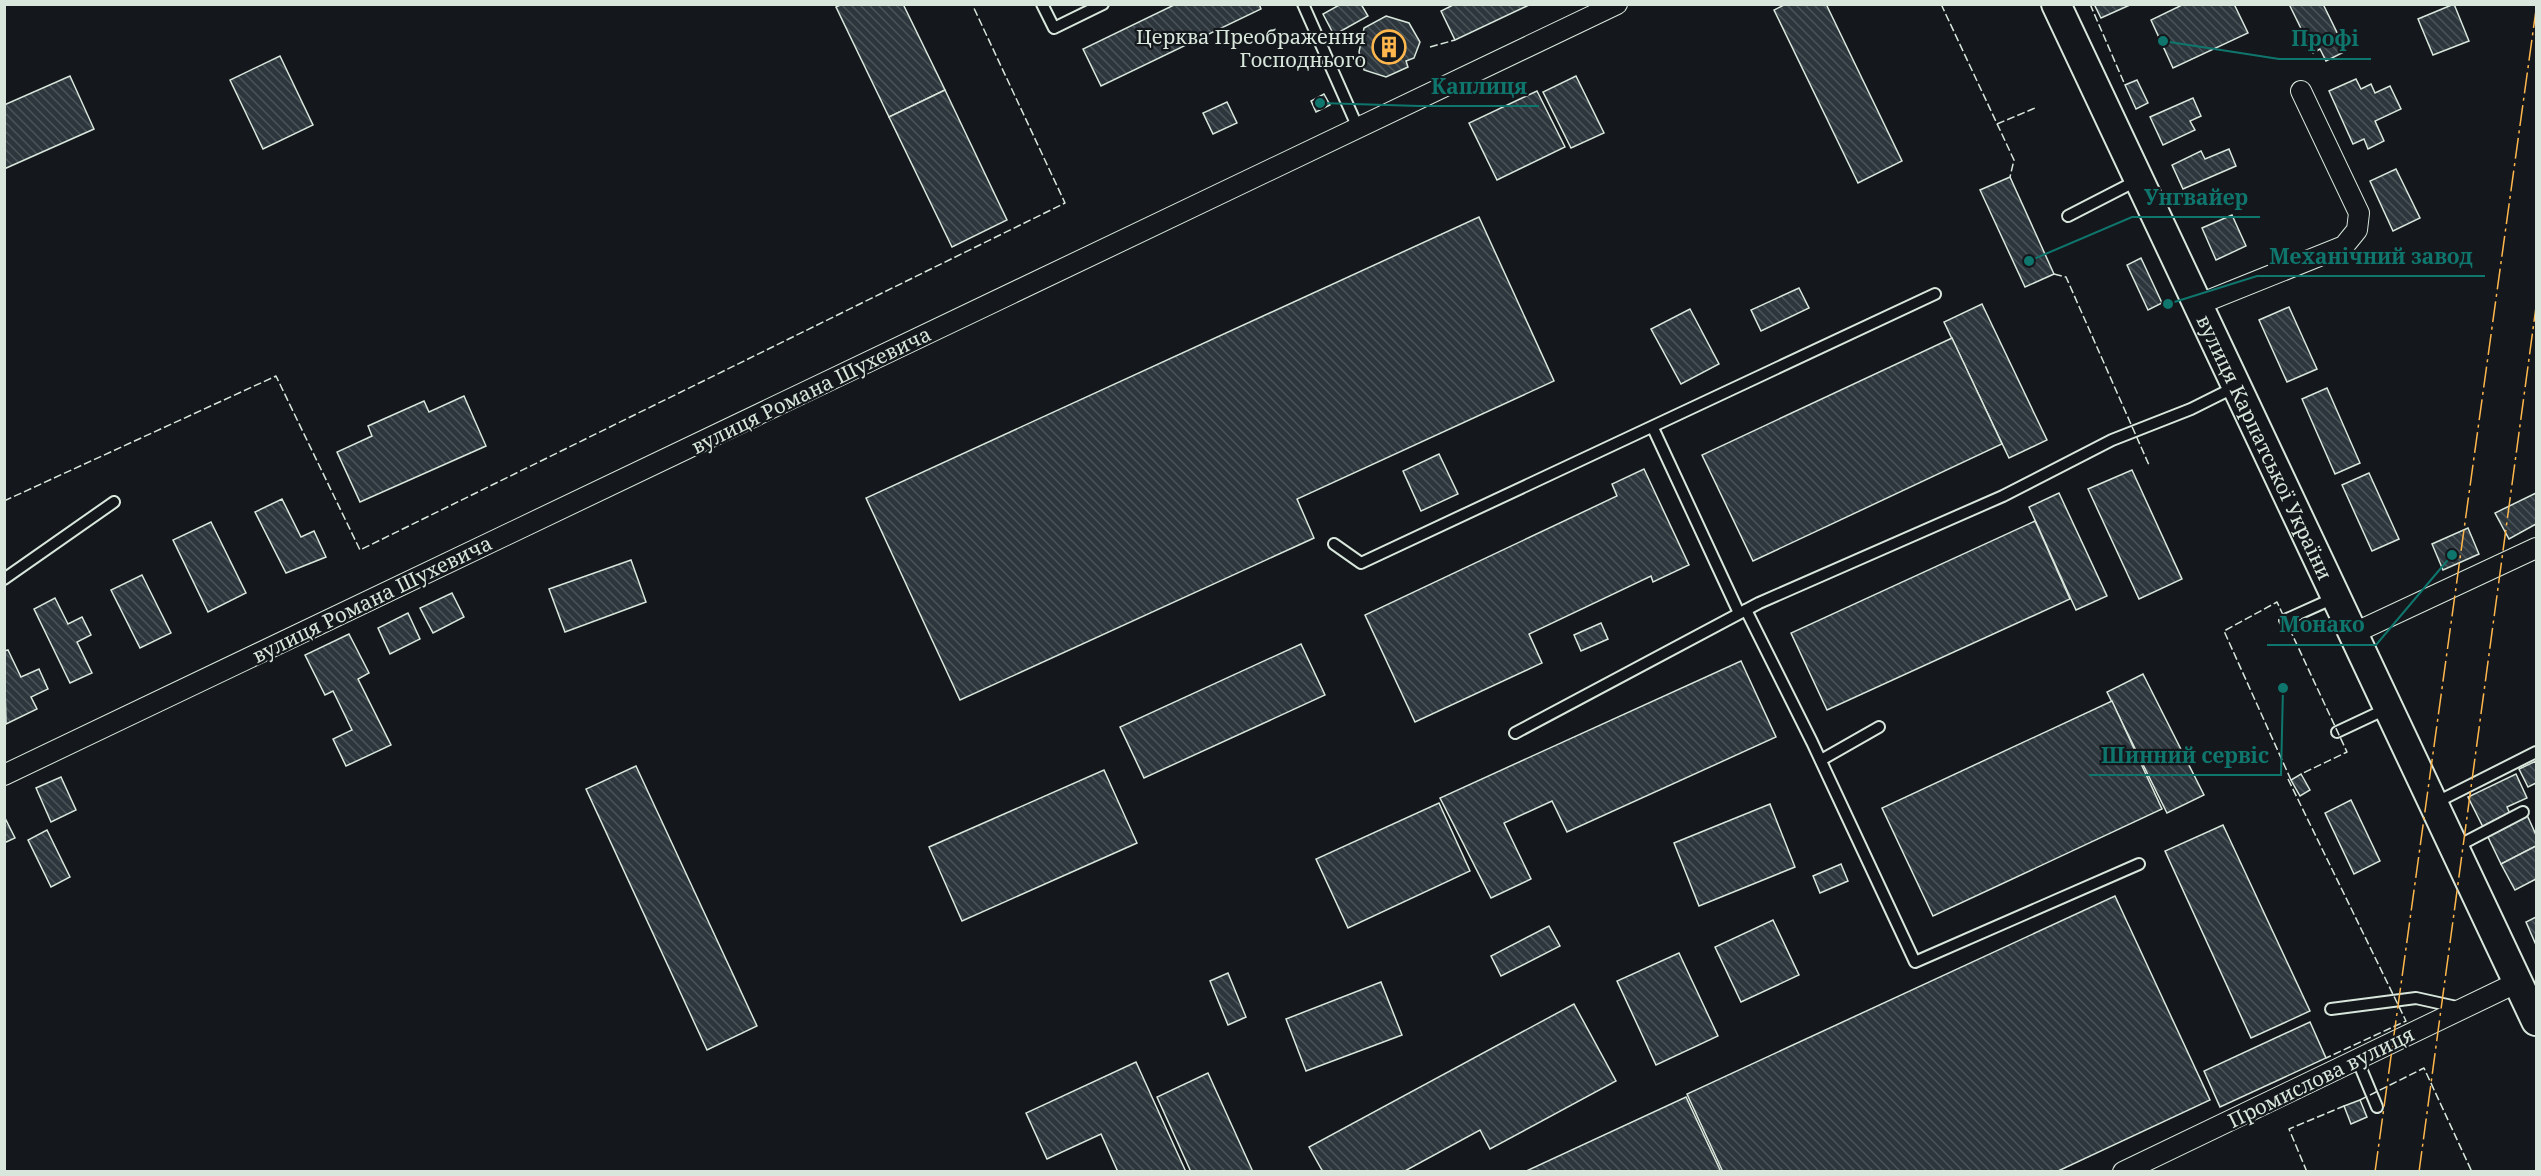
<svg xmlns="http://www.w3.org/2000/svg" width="2541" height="1176" viewBox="0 0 2541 1176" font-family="'Noto Serif',serif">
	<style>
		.building { fill: url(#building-back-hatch); stroke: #d8e6dc; stroke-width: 1.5 }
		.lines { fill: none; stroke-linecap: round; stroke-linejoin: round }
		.lane-casing { stroke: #d8e6dc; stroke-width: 14 }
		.street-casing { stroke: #d8e6dc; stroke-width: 22 }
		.secondary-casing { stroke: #d8e6dc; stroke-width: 32 }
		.lane { stroke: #14181c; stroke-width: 10 }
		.street { stroke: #14181c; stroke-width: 20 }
		.secondary { stroke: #14181c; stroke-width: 28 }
		.fence { stroke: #d8e6dc; stroke-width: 1.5; stroke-dasharray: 8 3; stroke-linecap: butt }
		.power { stroke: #ffb74d; stroke-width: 1.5; stroke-dasharray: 21 4.5 3 4.5; stroke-linecap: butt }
		.labels { text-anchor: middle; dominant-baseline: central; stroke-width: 4.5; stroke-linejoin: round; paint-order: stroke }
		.poi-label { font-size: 20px; fill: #d8e6dc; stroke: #14181c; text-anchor: end }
		.street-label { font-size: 20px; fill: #d8e6dc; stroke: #14181c }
		.leader { fill: none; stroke: #0f766e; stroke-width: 2 }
		.callout-dot { fill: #0f766e; stroke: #14181c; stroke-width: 2 }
		.callout-label { font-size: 21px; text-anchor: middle; font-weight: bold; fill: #0f766e; stroke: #14181c; stroke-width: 4.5; stroke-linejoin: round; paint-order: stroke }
	</style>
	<defs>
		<pattern id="building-back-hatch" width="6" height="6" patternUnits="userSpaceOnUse" patternTransform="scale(1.5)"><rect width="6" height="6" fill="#2c363c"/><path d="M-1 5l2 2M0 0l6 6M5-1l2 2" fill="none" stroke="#4a5358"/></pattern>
	</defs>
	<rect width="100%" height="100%" fill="#14181c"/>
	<!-- building -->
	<g class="building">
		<path d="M842,4H903L945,90L889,117L836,7Z"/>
		<path d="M1176,4H1259L1261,9L1101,86L1083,49Z"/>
		<path d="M1341,4H1361L1368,16L1334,35L1323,14Z"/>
		<path d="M1455,4H1531L1455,40L1441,11Z"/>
		<path d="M1786,4H1826L1902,161L1858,183L1774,10Z"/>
		<path d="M2094,4H2132L2101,18Z"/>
		<path d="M2184,4H2234L2248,33L2173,68L2151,20Z"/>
		<path d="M2289,4H2323L2346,51L2326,61L2320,49L2313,53Z"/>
		<path d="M2454,4L2469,41L2433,55L2418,19Z"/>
		<path d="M1386,16L1409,23L1420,42L1414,58L1406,61L1408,67L1386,77L1364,70L1359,52L1364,28Z"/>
		<path d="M280,56L313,125L263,149L230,80Z"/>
		<path d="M70,76L94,129L4,169V105Z"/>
		<path d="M1576,76L1604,133L1571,148L1543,92Z"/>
		<path d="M2356,79L2361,89L2371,84L2375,93L2390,86L2401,109L2375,121L2384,141L2368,149L2364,139L2353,144L2329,91Z"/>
		<path d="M2137,80L2148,103L2136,109L2125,85Z"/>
		<path d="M945,90L1007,220L952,247L889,117Z"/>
		<path d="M1537,91L1565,147L1497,180L1469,123Z"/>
		<path d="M1324,94L1330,105L1316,112L1311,101Z"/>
		<path d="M2193,98L2201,116L2190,121L2195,130L2163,145L2150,117Z"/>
		<path d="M1227,102L1237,123L1213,134L1203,113Z"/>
		<path d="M2229,149L2236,166L2183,189L2172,165L2201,151L2205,159Z"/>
		<path d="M2396,169L2420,218L2393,231L2370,181Z"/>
		<path d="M2010,177L2054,274L2025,287L1980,190Z"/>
		<path d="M2232,215L2246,246L2216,260L2202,228Z"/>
		<path d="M1479,217L1554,381L1297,499L1314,538L960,700L866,498Z"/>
		<path d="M2141,258L2162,303L2148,310L2127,265Z"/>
		<path d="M1799,288L1809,308L1761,331L1751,310Z"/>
		<path d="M1982,304L2047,440L2009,458L1944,322Z"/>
		<path d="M2289,307L2317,369L2287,382L2259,320Z"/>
		<path d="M1690,309L1719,364L1681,384L1651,329Z"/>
		<path d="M1952,338L2002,444L1753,561L1702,455Z"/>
		<path d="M2327,388L2360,463L2335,474L2302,399Z"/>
		<path d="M464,396L486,446L360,502L337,452L372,436L368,426L424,401L429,412Z"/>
		<path d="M1439,454L1458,494L1421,511L1403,471Z"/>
		<path d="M1644,469L1689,565L1653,582L1651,576L1529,634L1542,663L1415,722L1365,615L1617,496L1612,484Z"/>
		<path d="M2132,470L2182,579L2139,599L2088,489Z"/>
		<path d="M2369,473L2399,539L2372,551L2342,485Z"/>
		<path d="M2059,493L2107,596L2076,610L2029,507Z"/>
		<path d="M2536,493V524L2509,539L2495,513Z"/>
		<path d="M282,499L301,537L314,531L326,557L286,573L255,512Z"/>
		<path d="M2035,521L2070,599L1827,710L1791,633Z"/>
		<path d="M211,522L246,593L208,612L173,540Z"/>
		<path d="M2468,528L2479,554L2443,570L2432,544Z"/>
		<path d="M631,560L646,602L565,632L549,589Z"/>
		<path d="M142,575L171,633L140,648L111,590Z"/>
		<path d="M452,593L464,617L433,633L420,608Z"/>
		<path d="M55,598L68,624L82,617L91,635L77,642L92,673L70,683L34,609Z"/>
		<path d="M408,613L420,639L390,654L378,628Z"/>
		<path d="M1601,623L1608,639L1581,651L1574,635Z"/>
		<path d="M349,634L369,673L358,679L391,745L346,766L333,739L352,730L333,691L325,695L305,655Z"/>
		<path d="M1301,644L1325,695L1144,778L1120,727Z"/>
		<path d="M8,650L21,677L39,669L48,689L31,697L37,709L6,724L4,651Z"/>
		<path d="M1741,661L1776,737L1567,832L1552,801L1504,823L1531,879L1491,898L1440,798Z"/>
		<path d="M2143,674L2204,795L2167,813L2107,692Z"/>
		<path d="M2112,701L2162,809L1933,916L1882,808Z"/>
		<path d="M2536,761V783L2528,787L2519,769Z"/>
		<path d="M636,766L757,1026L707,1050L586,789Z"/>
		<path d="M1104,770L1137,843L962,921L929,847Z"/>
		<path d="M2301,774L2310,790L2300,796L2291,780Z"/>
		<path d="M2516,774L2527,798L2507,807L2510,814L2483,827L2468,797Z"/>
		<path d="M61,777L76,810L51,822L36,788Z"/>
		<path d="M2351,800L2380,861L2354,874L2325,813Z"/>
		<path d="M1439,803L1470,871L1348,928L1316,859Z"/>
		<path d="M1770,804L1795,867L1699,906L1674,843Z"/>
		<path d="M2527,815L2536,835V846L2501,864L2487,835Z"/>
		<path d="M4,816L15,838L4,843Z"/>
		<path d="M2223,825L2310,1011L2251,1038L2165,851Z"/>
		<path d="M47,830L70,877L51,887L28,840Z"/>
		<path d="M2536,846V879L2515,890L2501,864Z"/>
		<path d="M1841,864L1848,881L1820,893L1813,876Z"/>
		<path d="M2115,896L2210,1100L2056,1172H1723L1687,1094Z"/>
		<path d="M2536,917V945L2526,922Z"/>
		<path d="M1773,920L1799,975L1741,1002L1715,947Z"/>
		<path d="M1549,926L1560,946L1501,976L1491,956Z"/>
		<path d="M1679,953L1718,1036L1656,1065L1617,981Z"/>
		<path d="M1228,973L1246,1017L1228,1025L1210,981Z"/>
		<path d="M1381,982L1402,1035L1306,1071L1286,1019Z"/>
		<path d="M1574,1004L1616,1081L1490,1149L1480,1130L1403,1172H1323L1309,1147Z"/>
		<path d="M2310,1022L2326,1058L2220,1107L2204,1071Z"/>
		<path d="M1136,1062L1186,1172H1118L1101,1134L1047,1159L1026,1113Z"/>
		<path d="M1208,1073L1253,1172H1191L1157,1097Z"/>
		<path d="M1686,1097L1721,1172H1524Z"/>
		<path d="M2360,1100L2367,1117L2351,1124L2344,1106Z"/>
	</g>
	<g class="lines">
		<!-- lane casing -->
		<g class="lane-casing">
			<g id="lane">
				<path d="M1042,4L1054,28L1103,4"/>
				<path d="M1303,4L1358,128"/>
				<path d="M2068,216L2138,180"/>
				<path d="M1653,428L1739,613"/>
				<path d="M1334,544L1361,563L1935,294"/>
				<path d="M4,579L114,502"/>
				<path d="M1746,610L1812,742L1915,962L2139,864"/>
				<path d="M2285,620L2334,598"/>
				<path d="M2337,732L2386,709"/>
				<path d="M1515,733L1759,603L2003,496L2112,440L2191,409L2235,387"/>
				<path d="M1821,760L1879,727"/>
				<path d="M2435,803L2536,752"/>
				<path d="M2454,848L2523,812"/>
				<path d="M2331,1009L2416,998L2461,1008"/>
				<path d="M2357,1059L2377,1107"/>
			</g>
		</g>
		<!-- street casing -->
		<g class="street-casing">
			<g id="street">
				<path d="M2197,305L2344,246L2357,230L2359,213L2301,91"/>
				<path d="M2352,634L2536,548"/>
				<path d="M4,775L1617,4"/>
				<path d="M2123,1172L2518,982"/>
			</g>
		</g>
		<!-- secondary casing -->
		<g class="secondary-casing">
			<g id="secondary">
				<path id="s1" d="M2056,4L2536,1021"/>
			</g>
		</g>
		<!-- lane -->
		<use href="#lane" class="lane"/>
		<!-- street -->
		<use href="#street" class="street"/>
		<!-- secondary -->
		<use href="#secondary" class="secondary"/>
		<!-- fence -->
		<g class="fence">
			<path d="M1941,4L2014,160L2010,177"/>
			<path d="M2090,4L2125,85"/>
			<path d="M1430,47L1455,40"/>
			<path d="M1997,124L2035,108"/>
			<path d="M2054,274L2066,277L2149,465"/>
			<path d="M4,501L276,376L360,550L1065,203L972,4"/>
			<path d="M2288,779L2406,1021L2326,1058"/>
			<path d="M2291,780L2224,631L2277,602L2347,752L2301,774"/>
			<path d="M2360,1100L2424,1068L2472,1172"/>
			<path d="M2307,1172L2289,1129L2344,1106"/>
		</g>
		<!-- power -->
		<g class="power">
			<path d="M2375,1172L2536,10"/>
			<path d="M2419,1172L2536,307"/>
		</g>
	</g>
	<!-- icons -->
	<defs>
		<g id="building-ring" transform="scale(1.725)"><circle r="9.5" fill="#14181c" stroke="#ffb74d" stroke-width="1.5"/><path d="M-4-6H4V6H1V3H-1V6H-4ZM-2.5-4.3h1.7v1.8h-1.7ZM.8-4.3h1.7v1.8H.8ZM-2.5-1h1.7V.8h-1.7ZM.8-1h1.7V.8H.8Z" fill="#ffb74d"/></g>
	</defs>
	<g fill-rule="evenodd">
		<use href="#building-ring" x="1389" y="47"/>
	</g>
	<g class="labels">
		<!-- poi labels -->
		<g class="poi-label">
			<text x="1366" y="36">Церква Преображення<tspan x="1366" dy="23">Господнього</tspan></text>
		</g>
		<!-- street labels -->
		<g class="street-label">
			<text transform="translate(811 390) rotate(-26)">вулиця Романа Шухевича</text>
			<text stroke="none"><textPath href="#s1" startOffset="490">вулиця Карпатської України</textPath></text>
			<text transform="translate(372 599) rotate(-26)">вулиця Романа Шухевича</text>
			<text transform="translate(2321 1077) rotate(-26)">Промислова вулиця</text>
		</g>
	</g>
	<!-- callouts -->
	<path class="leader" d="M2163 41L2279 59H2371M1320 103L1419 106H1539M2029 261L2132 217H2260M2168 304L2257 276H2485M2452 555L2376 645H2267M2283 688L2281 775H2089"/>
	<g class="callout-dot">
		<circle cx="2163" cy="41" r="6"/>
		<circle cx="1320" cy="103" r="6"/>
		<circle cx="2029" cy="261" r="6"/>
		<circle cx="2168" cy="304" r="6"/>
		<circle cx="2452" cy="555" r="6"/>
		<circle cx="2283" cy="688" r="6"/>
	</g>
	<g class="callout-label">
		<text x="2325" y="46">Профі</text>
		<text x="1479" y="94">Каплиця</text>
		<text x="2196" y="205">Унгвайер</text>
		<text x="2371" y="264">Механічний завод</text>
		<text x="2322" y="632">Монако</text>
		<text x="2185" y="763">Шинний сервіс</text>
	</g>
	<!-- border -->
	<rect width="2541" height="1176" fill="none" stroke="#d8e6dc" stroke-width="12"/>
</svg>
